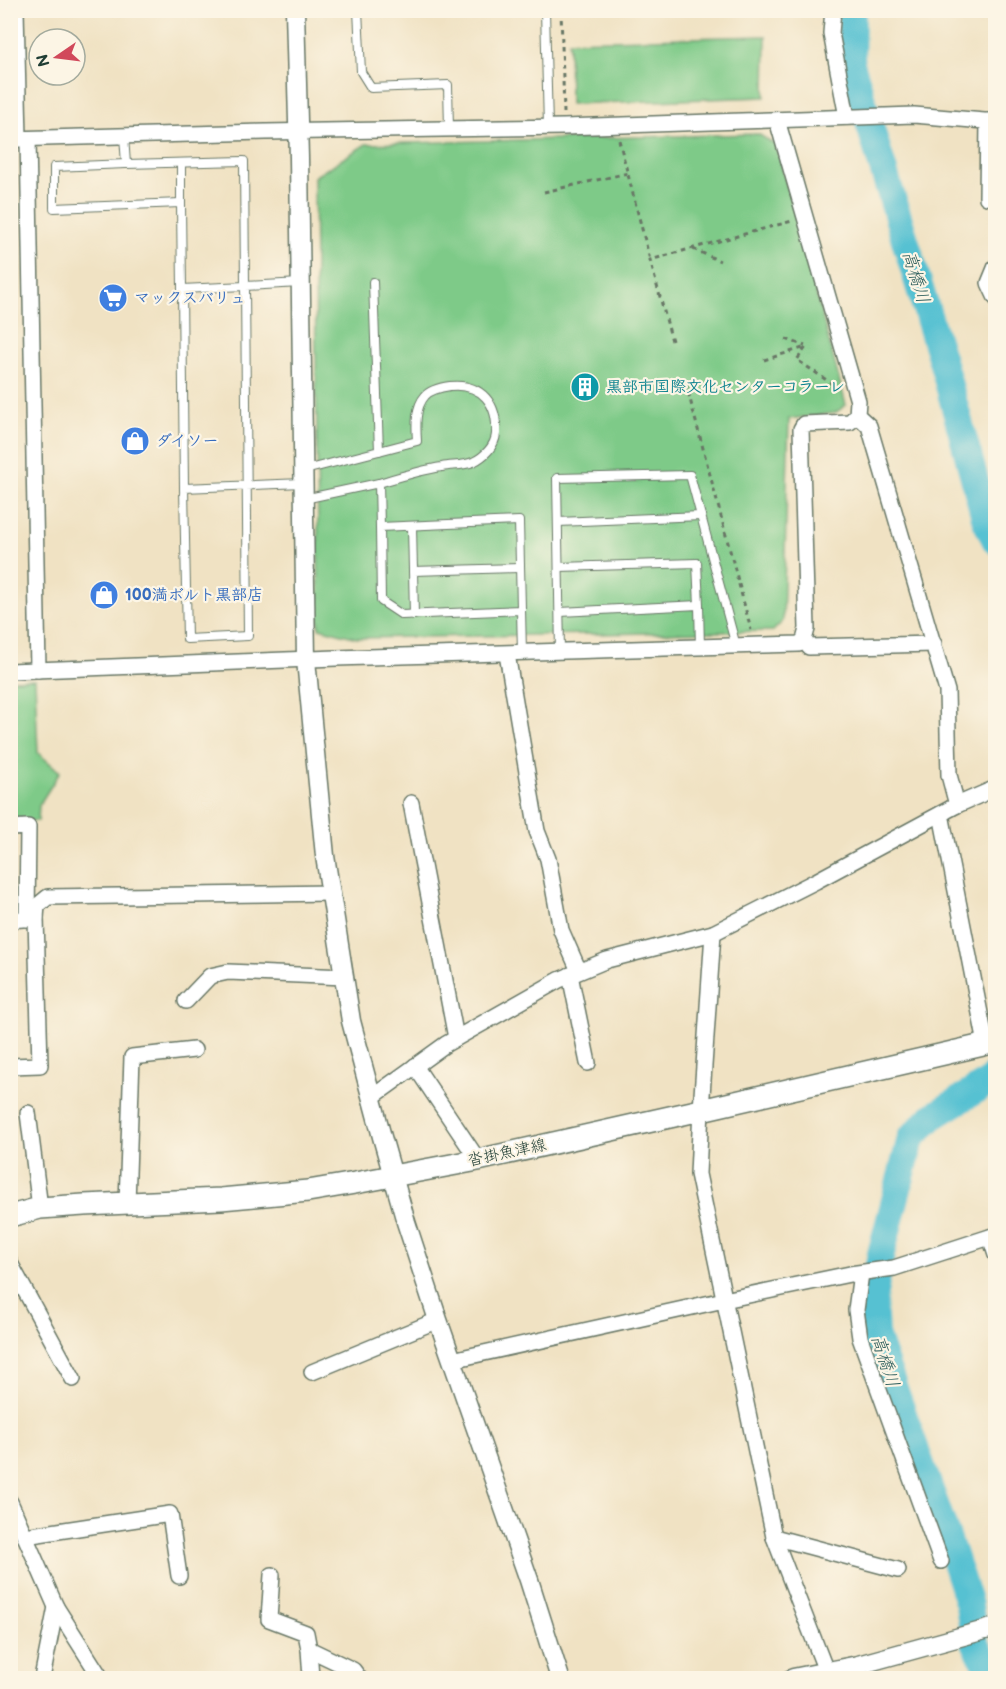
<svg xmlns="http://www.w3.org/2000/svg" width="1006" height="1689" viewBox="0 0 1006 1689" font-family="'Balsamiq Sans','Klee One',sans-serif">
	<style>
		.green { fill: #7eca88; stroke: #4e845e; stroke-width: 1.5 }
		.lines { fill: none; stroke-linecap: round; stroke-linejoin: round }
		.river { stroke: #57c1d2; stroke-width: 28 }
		.service-casing { stroke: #687766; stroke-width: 10 }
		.minor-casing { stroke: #687766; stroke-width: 18 }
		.tertiary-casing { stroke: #687766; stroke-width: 21 }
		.secondary-casing { stroke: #687766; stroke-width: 24 }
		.path { stroke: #687766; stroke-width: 3; stroke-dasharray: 4.5 4.5; stroke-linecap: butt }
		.service { stroke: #fff; stroke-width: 8 }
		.minor { stroke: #fff; stroke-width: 15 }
		.tertiary { stroke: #fff; stroke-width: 18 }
		.secondary { stroke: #fff; stroke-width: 21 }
		.labels { text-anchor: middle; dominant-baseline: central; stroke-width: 4.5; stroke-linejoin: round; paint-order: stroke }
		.shop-label { font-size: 16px; font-weight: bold; fill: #366cbe; stroke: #fcf5e5; text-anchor: start }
		.culture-label { font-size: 16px; font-weight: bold; fill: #0d838f; stroke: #fcf5e5; text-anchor: start }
		.street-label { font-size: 16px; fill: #1f3d34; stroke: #fcf5e5 }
		.water-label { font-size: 18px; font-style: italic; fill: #2d5e5c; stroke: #fcf5e5 }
	</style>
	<rect width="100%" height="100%" fill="#fcf5e5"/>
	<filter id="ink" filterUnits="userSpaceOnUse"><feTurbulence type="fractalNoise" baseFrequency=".0167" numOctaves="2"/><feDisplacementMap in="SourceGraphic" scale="12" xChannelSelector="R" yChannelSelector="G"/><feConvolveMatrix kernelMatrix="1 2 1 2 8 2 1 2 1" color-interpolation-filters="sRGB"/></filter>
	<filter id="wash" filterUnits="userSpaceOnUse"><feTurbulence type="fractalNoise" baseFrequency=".008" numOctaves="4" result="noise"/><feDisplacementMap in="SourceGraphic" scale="24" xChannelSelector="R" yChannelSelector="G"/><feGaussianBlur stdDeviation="1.35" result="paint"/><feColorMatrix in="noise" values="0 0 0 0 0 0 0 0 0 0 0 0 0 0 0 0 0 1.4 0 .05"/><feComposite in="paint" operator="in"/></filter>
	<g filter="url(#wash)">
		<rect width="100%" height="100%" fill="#f0e2c3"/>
		<!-- green -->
		<g class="green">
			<path d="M766,36L765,97L570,104L569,41Z"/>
			<path d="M758,134L776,145L846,405L835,413L789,419L783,621L773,631L357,638L319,628L314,177L366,144Z"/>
			<path d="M35,679L38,753L60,772L39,805L38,821H11V680Z"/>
		</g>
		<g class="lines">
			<!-- river -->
			<g class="river">
				<path d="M852,10L851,64L944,367L986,521L996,541"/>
				<path d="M993,1678L975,1642L969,1605L952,1552L875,1335L873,1299L881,1254L911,1138L932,1117L987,1083L996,1074"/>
			</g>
		</g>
	</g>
	<g filter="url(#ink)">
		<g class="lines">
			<!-- service casing -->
			<g class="service-casing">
				<g id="service">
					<path d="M358,10L361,72L371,88L448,85L449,129"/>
					<path d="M545,10L548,127"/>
					<path d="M124,136L126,164L54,167V208L181,203L182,289"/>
					<path d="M126,164L244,161L245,286L182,289L184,488"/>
					<path d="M181,203V163"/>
					<path d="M300,283L245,286L248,636L187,639L184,488L303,483"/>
					<path d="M305,470L379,451L373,282"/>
					<path d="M379,483C399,477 421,470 442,467C452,465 463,466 473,462C484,457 495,446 496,434C498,404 482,383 450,386C443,387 430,390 425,396C415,407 416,426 417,441L379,451"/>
					<path d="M304,499L379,483L380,527"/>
					<path d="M558,522L701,516"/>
					<path d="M412,526L413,571"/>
					<path d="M559,567L697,563L699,605"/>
					<path d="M521,610L402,615L381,601L380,527L519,521L522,653"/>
					<path d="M560,612L699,605L700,648"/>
					<path d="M414,615L413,571L520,568"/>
					<path d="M560,652L557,478L690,475L736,646"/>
				</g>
			</g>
			<!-- minor casing -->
			<g class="minor-casing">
				<g id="minor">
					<path d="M16,10L19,139"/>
					<path d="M833,10L831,33L847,117"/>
					<path d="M777,120L858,401L857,415L869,426L947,691L949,775L957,805"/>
					<path d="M988,121L987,197L996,200"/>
					<path d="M10,139L266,132L564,127L914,115L996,122"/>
					<path d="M28,139L38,670"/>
					<path d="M996,266L989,283L996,298"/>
					<path d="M804,640L809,647L934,644"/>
					<path d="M507,654L537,831L548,859L561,930L579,971"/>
					<path d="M10,671L336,658L799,644L804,640L807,629L801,429L804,424L850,422L857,415"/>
					<path d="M411,803L456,1038"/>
					<path d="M941,814L986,1044"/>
					<path d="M10,828L28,827L27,919"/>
					<path d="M10,920L36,918"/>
					<path d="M713,933L701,1110L698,1174L774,1537L826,1671"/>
					<path d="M570,975L588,1063"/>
					<path d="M186,1001L210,976L228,972L344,977"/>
					<path d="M10,1066L40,1065L36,918L37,906L48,897L331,893"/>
					<path d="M415,1066L478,1160"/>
					<path d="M371,1098L446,1044L559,980L607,960L713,933L816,881L957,805L996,788"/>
					<path d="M28,1113L40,1208"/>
					<path d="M127,1203L132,1057L194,1050"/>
					<path d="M990,1237L996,1255"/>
					<path d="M10,1263L73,1379"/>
					<path d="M861,1273L856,1310L860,1338L941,1561"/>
					<path d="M452,1360L724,1300L850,1274L894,1268L996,1235"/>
					<path d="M312,1372L438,1320"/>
					<path d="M10,1502L56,1607L101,1678"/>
					<path d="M25,1536L170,1514L179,1576"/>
					<path d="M774,1537L898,1570"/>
					<path d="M272,1575L269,1619L306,1633L309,1649"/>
					<path d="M42,1678L56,1607"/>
					<path d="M311,1678L309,1649L353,1670L359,1678"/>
				</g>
			</g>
			<!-- tertiary casing -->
			<g class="tertiary-casing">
				<g id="tertiary">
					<path d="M295,10L299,158L306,660L325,856L351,1021L382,1137L406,1222L438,1320L529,1580L560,1678"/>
					<path d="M793,1678L858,1665L996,1627"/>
				</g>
			</g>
			<!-- secondary casing -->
			<g class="secondary-casing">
				<path id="secondary" d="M10,1216L40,1208L84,1205L221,1199L308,1191L355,1183L478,1160L701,1110L996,1042"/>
			</g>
			<!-- path -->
			<g class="path">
				<path d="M561,10L564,113"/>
				<path d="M619,140L650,260"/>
				<path d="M544,192L628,173"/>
				<path d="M693,249L720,261"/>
				<path d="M786,339L805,346"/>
				<path d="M672,341L650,260L792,221"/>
				<path d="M764,360L806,347L797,360L837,387"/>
				<path d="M686,384L751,630"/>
			</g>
			<!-- service -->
			<use href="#service" class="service"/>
			<!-- minor -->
			<use href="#minor" class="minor"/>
			<!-- tertiary -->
			<use href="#tertiary" class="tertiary"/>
			<!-- secondary -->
			<use href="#secondary" class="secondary"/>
		</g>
	</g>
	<!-- icons -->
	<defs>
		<g id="supermarket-disc" transform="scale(1.5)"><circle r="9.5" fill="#3f7fe0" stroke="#fcf5e5"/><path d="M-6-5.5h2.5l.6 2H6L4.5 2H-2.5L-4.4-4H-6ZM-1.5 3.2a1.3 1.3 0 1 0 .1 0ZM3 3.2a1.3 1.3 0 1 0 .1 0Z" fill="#fff"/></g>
		<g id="building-disc" transform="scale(1.5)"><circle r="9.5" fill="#0f9aa8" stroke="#fcf5e5"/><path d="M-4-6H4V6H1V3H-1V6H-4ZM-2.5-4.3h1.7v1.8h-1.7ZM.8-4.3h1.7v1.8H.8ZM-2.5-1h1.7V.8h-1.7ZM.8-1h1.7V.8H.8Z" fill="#fff"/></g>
		<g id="shop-disc" transform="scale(1.5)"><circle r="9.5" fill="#3f7fe0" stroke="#fcf5e5"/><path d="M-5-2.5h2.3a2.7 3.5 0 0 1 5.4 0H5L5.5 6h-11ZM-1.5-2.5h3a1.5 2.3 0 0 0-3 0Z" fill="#fff"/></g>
	</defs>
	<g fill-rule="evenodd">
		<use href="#supermarket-disc" x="113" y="298"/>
		<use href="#building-disc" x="585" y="387"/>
		<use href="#shop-disc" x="135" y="441"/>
		<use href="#shop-disc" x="104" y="595"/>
	</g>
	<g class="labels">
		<!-- shop labels -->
		<g class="shop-label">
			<text x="134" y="298">マックスバリュ</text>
			<text x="156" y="441">ダイソー</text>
			<text x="125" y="595">100満ボルト黒部店</text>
		</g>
		<!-- culture labels -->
		<g class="culture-label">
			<text x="606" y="387">黒部市国際文化センターコラーレ</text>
		</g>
		<!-- street labels -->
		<g class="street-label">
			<text transform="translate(507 1153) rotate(-12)">沓掛魚津線</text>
		</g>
		<!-- water labels -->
		<g class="water-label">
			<text transform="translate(916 277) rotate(73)">高橋川</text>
			<text transform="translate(885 1361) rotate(72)">高橋川</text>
		</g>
	</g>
	<!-- margin -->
	<rect width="1006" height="1689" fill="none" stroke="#fcf5e5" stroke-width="36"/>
	<!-- north arrow -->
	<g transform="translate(57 57) rotate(256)"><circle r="28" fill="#fcf5e5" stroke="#a4ab9e" stroke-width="1.5"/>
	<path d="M0-4.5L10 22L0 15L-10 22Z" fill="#d1495b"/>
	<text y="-9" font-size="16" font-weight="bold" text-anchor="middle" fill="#1f3d34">N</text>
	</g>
</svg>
